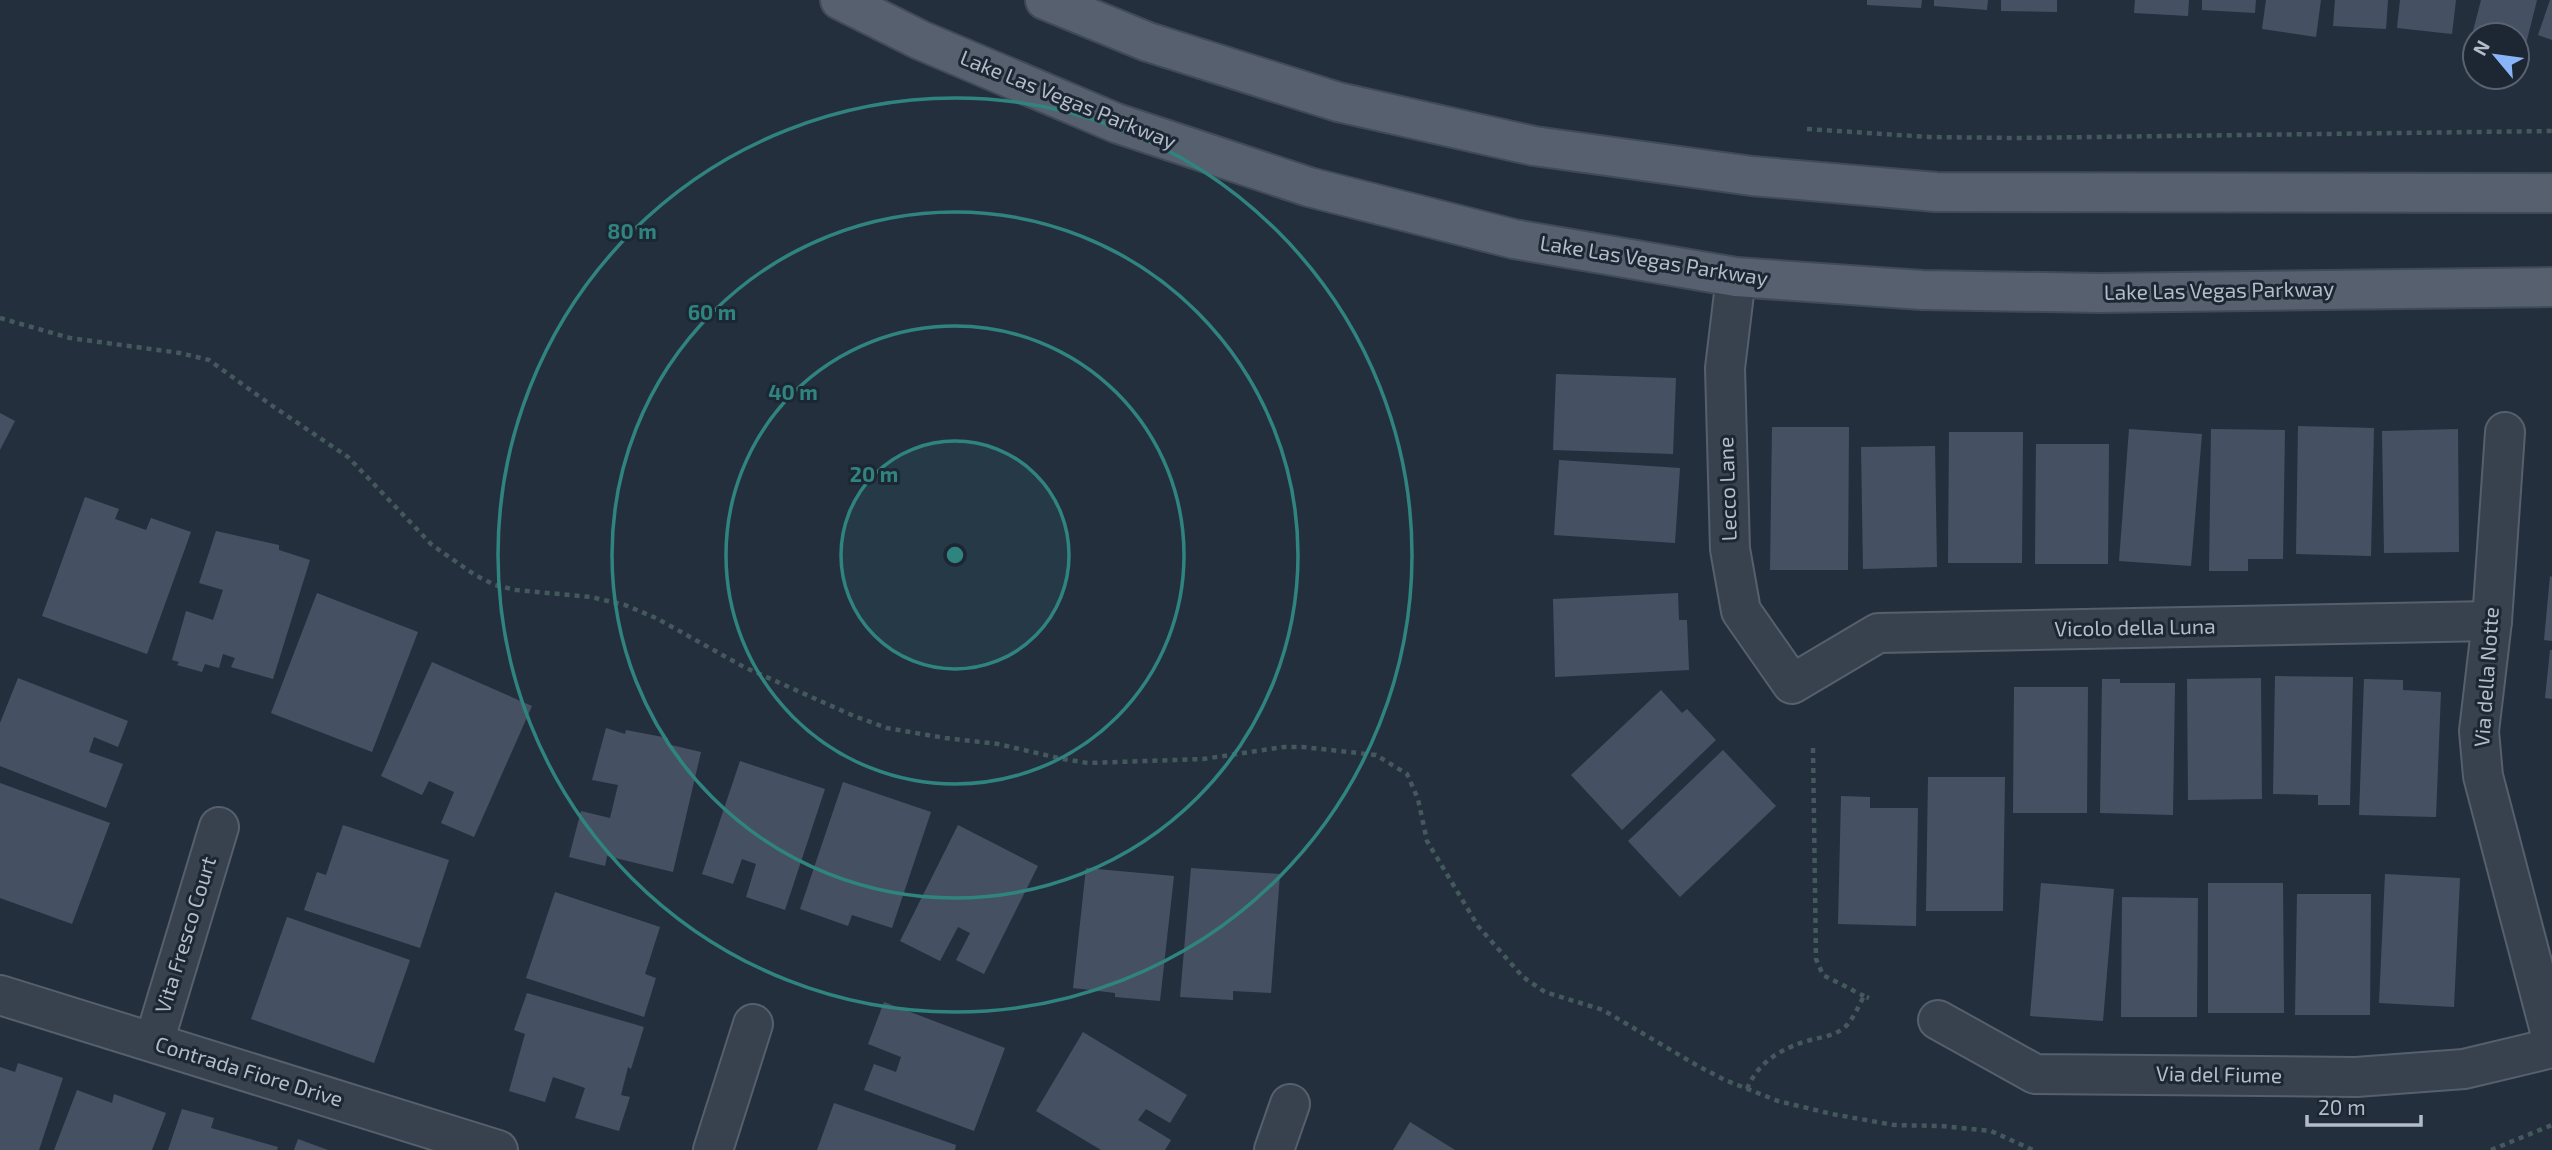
<svg xmlns="http://www.w3.org/2000/svg" width="2552" height="1150" font-family="'Exo 2',sans-serif">
<style>
.building{fill:#455162}
.lines{fill:none;stroke-linecap:round;stroke-linejoin:round}
.minor-casing{stroke:#565f6c;stroke-width:42}
.major-casing{stroke:#414a57;stroke-width:42}
.path{stroke:#44595c;stroke-width:4.5;stroke-dasharray:5 5;stroke-linecap:butt}
.minor{stroke:#38414e;stroke-width:38}
.major{stroke:#56606e;stroke-width:38}
.ring{fill:none;stroke:#308480;stroke-width:3.5}
.labels{text-anchor:middle;stroke-width:6;stroke-linejoin:round;paint-order:stroke}
.street-label{font-size:21px;fill:#b4bcc9;stroke:#1d2633}
.centre{fill:#308480;stroke:#1d2633;stroke-width:3.5}
.ring-label{font-size:21px;text-anchor:middle;font-weight:bold;fill:#308480;stroke:#1d2633;stroke-width:6;stroke-linejoin:round;paint-order:stroke}
</style>
<rect width="100%" height="100%" fill="#242f3e"/>
<g class="building">
<path d="M1867 0H1922L1921 8 1867 5Z"/>
<path d="M1934 0H1988L1987 10 1934 6Z"/>
<path d="M2001 0H2057V12L2001 11Z"/>
<path d="M2135 0H2189L2188 16 2134 13Z"/>
<path d="M2202 0H2256L2255 13 2202 10Z"/>
<path d="M2266 0H2321L2316 37 2262 29Z"/>
<path d="M2335 0H2388L2386 29 2333 26Z"/>
<path d="M2400 0H2456L2452 34 2397 28Z"/>
<path d="M2481 0H2537L2526 44 2517 42V35H2489L2473 31Z"/>
<path d="M2550 0H2552V40L2538 35Z"/>
<path d="M1556 374 1676 378 1673 454 1553 450Z"/>
<path d="M0 413 15 421 0 450Z"/>
<path d="M2298 426 2374 428 2371 556 2296 554Z"/>
<path d="M1772 427H1849L1848 570H1770Z"/>
<path d="M2129 429 2202 434 2191 566 2119 561Z"/>
<path d="M2211 429 2285 430 2283 559H2248V571H2209Z"/>
<path d="M2458 429 2459 552 2384 553 2382 431Z"/>
<path d="M1949 432H2023L2022 563H1948Z"/>
<path d="M2036 444H2109L2108 564H2035Z"/>
<path d="M1935 446 1937 567 1863 569 1861 447Z"/>
<path d="M1559 460 1680 468 1675 543 1554 535Z"/>
<path d="M85 497 119 509 115 519 146 530 151 518 191 532 147 654 42 616Z"/>
<path d="M216 531 279 545V550L310 560 273 679 231 667 235 658 223 654 219 668 205 664 202 672 177 665 179 662 172 660 186 611 213 620 223 590 199 583Z"/>
<path d="M2550 576 2552 577V641L2544 640Z"/>
<path d="M317 593 418 632 372 752 271 713Z"/>
<path d="M1678 593 1679 620H1687L1689 670 1555 677 1553 599Z"/>
<path d="M2550 650H2552V699L2545 698Z"/>
<path d="M432 662 532 706 474 837 441 823 454 792 429 781 422 795 381 776Z"/>
<path d="M2275 676 2353 677 2350 805H2318V795L2273 794Z"/>
<path d="M18 678 128 721 118 747 94 737 89 752 123 764 106 808 0 766V723Z"/>
<path d="M2261 678 2262 799 2188 800 2187 679Z"/>
<path d="M2102 679H2120V683H2175L2173 815 2100 813Z"/>
<path d="M2364 679 2403 680V690L2441 692 2436 817 2359 815Z"/>
<path d="M2014 687H2088L2087 813H2013Z"/>
<path d="M1661 690 1682 713 1687 709 1716 740 1622 830 1571 775Z"/>
<path d="M606 728 625 734 626 730 668 738 667 744 701 752 673 872 607 856 605 866 569 857 581 811 610 818 618 785 592 780Z"/>
<path d="M1723 750 1776 806 1680 897 1628 841Z"/>
<path d="M740 761 825 789 785 910 746 897 756 864 742 859 733 884 702 874Z"/>
<path d="M1928 777H2005L2003 911H1926Z"/>
<path d="M843 782 931 812 892 928 852 915 848 926 800 909Z"/>
<path d="M0 783 110 823 72 924 0 898Z"/>
<path d="M1841 796 1870 797V808H1918L1916 926 1838 924Z"/>
<path d="M343 825 449 860 420 948 304 910 317 872 326 875Z"/>
<path d="M958 825 1038 866 984 974 956 960 970 933 958 927 940 961 900 941Z"/>
<path d="M1086 868 1174 876 1160 1001 1115 997V993L1073 988Z"/>
<path d="M1191 868 1280 874 1271 993 1233 991V1000L1180 997Z"/>
<path d="M2385 874 2460 878 2454 1007 2379 1003Z"/>
<path d="M2041 883 2114 889 2103 1021 2030 1016Z"/>
<path d="M2208 883H2283L2284 1013H2208Z"/>
<path d="M555 892 660 927 645 974 656 978 644 1017 526 978Z"/>
<path d="M2297 894H2371L2370 1015H2295Z"/>
<path d="M2122 897 2198 898 2197 1017H2121Z"/>
<path d="M287 917 410 960 374 1063 251 1019Z"/>
<path d="M527 993 644 1027 631 1069 628 1067 621 1095 630 1097 619 1131 575 1118 585 1088 553 1077 545 1102 509 1091 525 1034 514 1030Z"/>
<path d="M884 1002 1005 1048 974 1131 864 1090 874 1064 896 1072 901 1057 868 1044Z"/>
<path d="M1083 1032 1187 1095 1170 1123 1146 1109 1138 1120 1171 1140 1165 1150H1101L1036 1111Z"/>
<path d="M18 1063 63 1078 39 1150H0V1067L15 1072Z"/>
<path d="M77 1090 112 1103 114 1094 166 1113 152 1150H54Z"/>
<path d="M834 1103 956 1145 955 1150H817Z"/>
<path d="M182 1109 214 1118 211 1128 278 1147 277 1150H168Z"/>
<path d="M1410 1122 1455 1150H1393Z"/>
<path d="M298 1139 328 1150H294Z"/>
</g>
<g class="lines">
<g class="minor-casing">
<g id="minor">
<path d="M1736 277 1725 368 1730 549 1741 611 1792 684 1878 633 2492 621"/>
<path d="M2505 432 2492 621 2479 731 2483 776 2552 1039"/>
<path d="M0 995 498 1150"/>
<path d="M1938 1020 2035 1074 2356 1077 2464 1069 2552 1048"/>
<path d="M154 1042 219 827"/>
<path d="M713 1150 753 1024"/>
<path d="M1274 1150 1290 1104"/>
</g>
</g>
<g class="major-casing">
<g id="major">
<path d="M840 0 920 40 1116 123 1309 187 1514 239 1736 277 1922 290 2100 293 2552 287"/>
<path d="M1045 0 1148 42 1338 102 1534 146 1752 176 1936 192 2552 193"/>
</g>
</g>
<g class="path">
<path d="M1807 129 1929 137 2016 138 2552 131"/>
<path d="M0 318 70 338 180 353 209 360 271 405 348 457 432 545 475 575 495 585 516 590 591 597 625 605 656 618 744 667 854 716 887 728 945 738 998 744 1063 759 1088 763 1203 759 1284 747H1303L1376 755 1407 774 1418 799 1427 841 1478 926 1523 977 1545 992 1603 1010 1698 1066 1725 1080 1778 1101 1832 1114 1894 1125 1941 1126 1991 1131 2033 1150"/>
<path d="M1813 748 1816 959 1823 975 1864 996"/>
<path d="M1747 1089C1759 1060 1784 1047 1814 1039 1824 1037 1835 1035 1844 1028 1853 1020 1858 1007 1864 996L1869 998"/>
<path d="M2491 1150 2552 1125"/>
</g>
<use href="#minor" class="minor"/>
<use href="#major" class="major"/>
</g>
<circle cx="955" cy="555" r="114" fill="#308480" fill-opacity=".12"/>
<g class="ring">
<circle cx="955" cy="555" r="114"/>
<circle cx="955" cy="555" r="229"/>
<circle cx="955" cy="555" r="343"/>
<circle cx="955" cy="555" r="457"/>
</g>
<g class="labels">
<g class="street-label">
<text transform="translate(1068 100) rotate(22)" y="7">Lake Las Vegas Parkway</text>
<text transform="translate(1654 261) rotate(9)" y="7">Lake Las Vegas Parkway</text>
<text transform="translate(2219 291) rotate(-1)" y="7">Lake Las Vegas Parkway</text>
<text transform="translate(1728 489) rotate(-92)" y="7">Lecco Lane</text>
<text transform="translate(2135 628) rotate(-1)" y="7">Vicolo della Luna</text>
<text transform="translate(2487 677) rotate(-86)" y="7">Via della Notte</text>
<text transform="translate(186 935) rotate(-73)" y="7">Vita Fresco Court</text>
<text transform="translate(249 1072) rotate(17)" y="7">Contrada Fiore Drive</text>
<text transform="translate(2219 1075) rotate(1)" y="7">Via del Fiume</text>
</g>
</g>
<circle cx="955" cy="555" r="10" class="centre"/>
<g class="ring-label">
<text x="632" y="239">80 m</text>
<text x="712" y="320">60 m</text>
<text x="793" y="400">40 m</text>
<text x="874" y="482">20 m</text>
</g>
<g transform="translate(2496 56) rotate(299)"><circle r="33" fill="#1d2633" stroke="#59626f" stroke-width="2"/>
<path d="M0-5L12 26L0 18L-12 26Z" fill="#8ab4f8"/>
<text y="-10" font-size="19" font-weight="bold" text-anchor="middle" fill="#b4bcc9">N</text>
</g>
<path d="M2307 1115v10h114v-10" fill="none" stroke="#b4bcc9" stroke-width="3.5"/>
<text x="2318" y="1115" font-size="21" fill="#b4bcc9" stroke="#1d2633" stroke-width="5" paint-order="stroke">20 m</text>
</svg>
